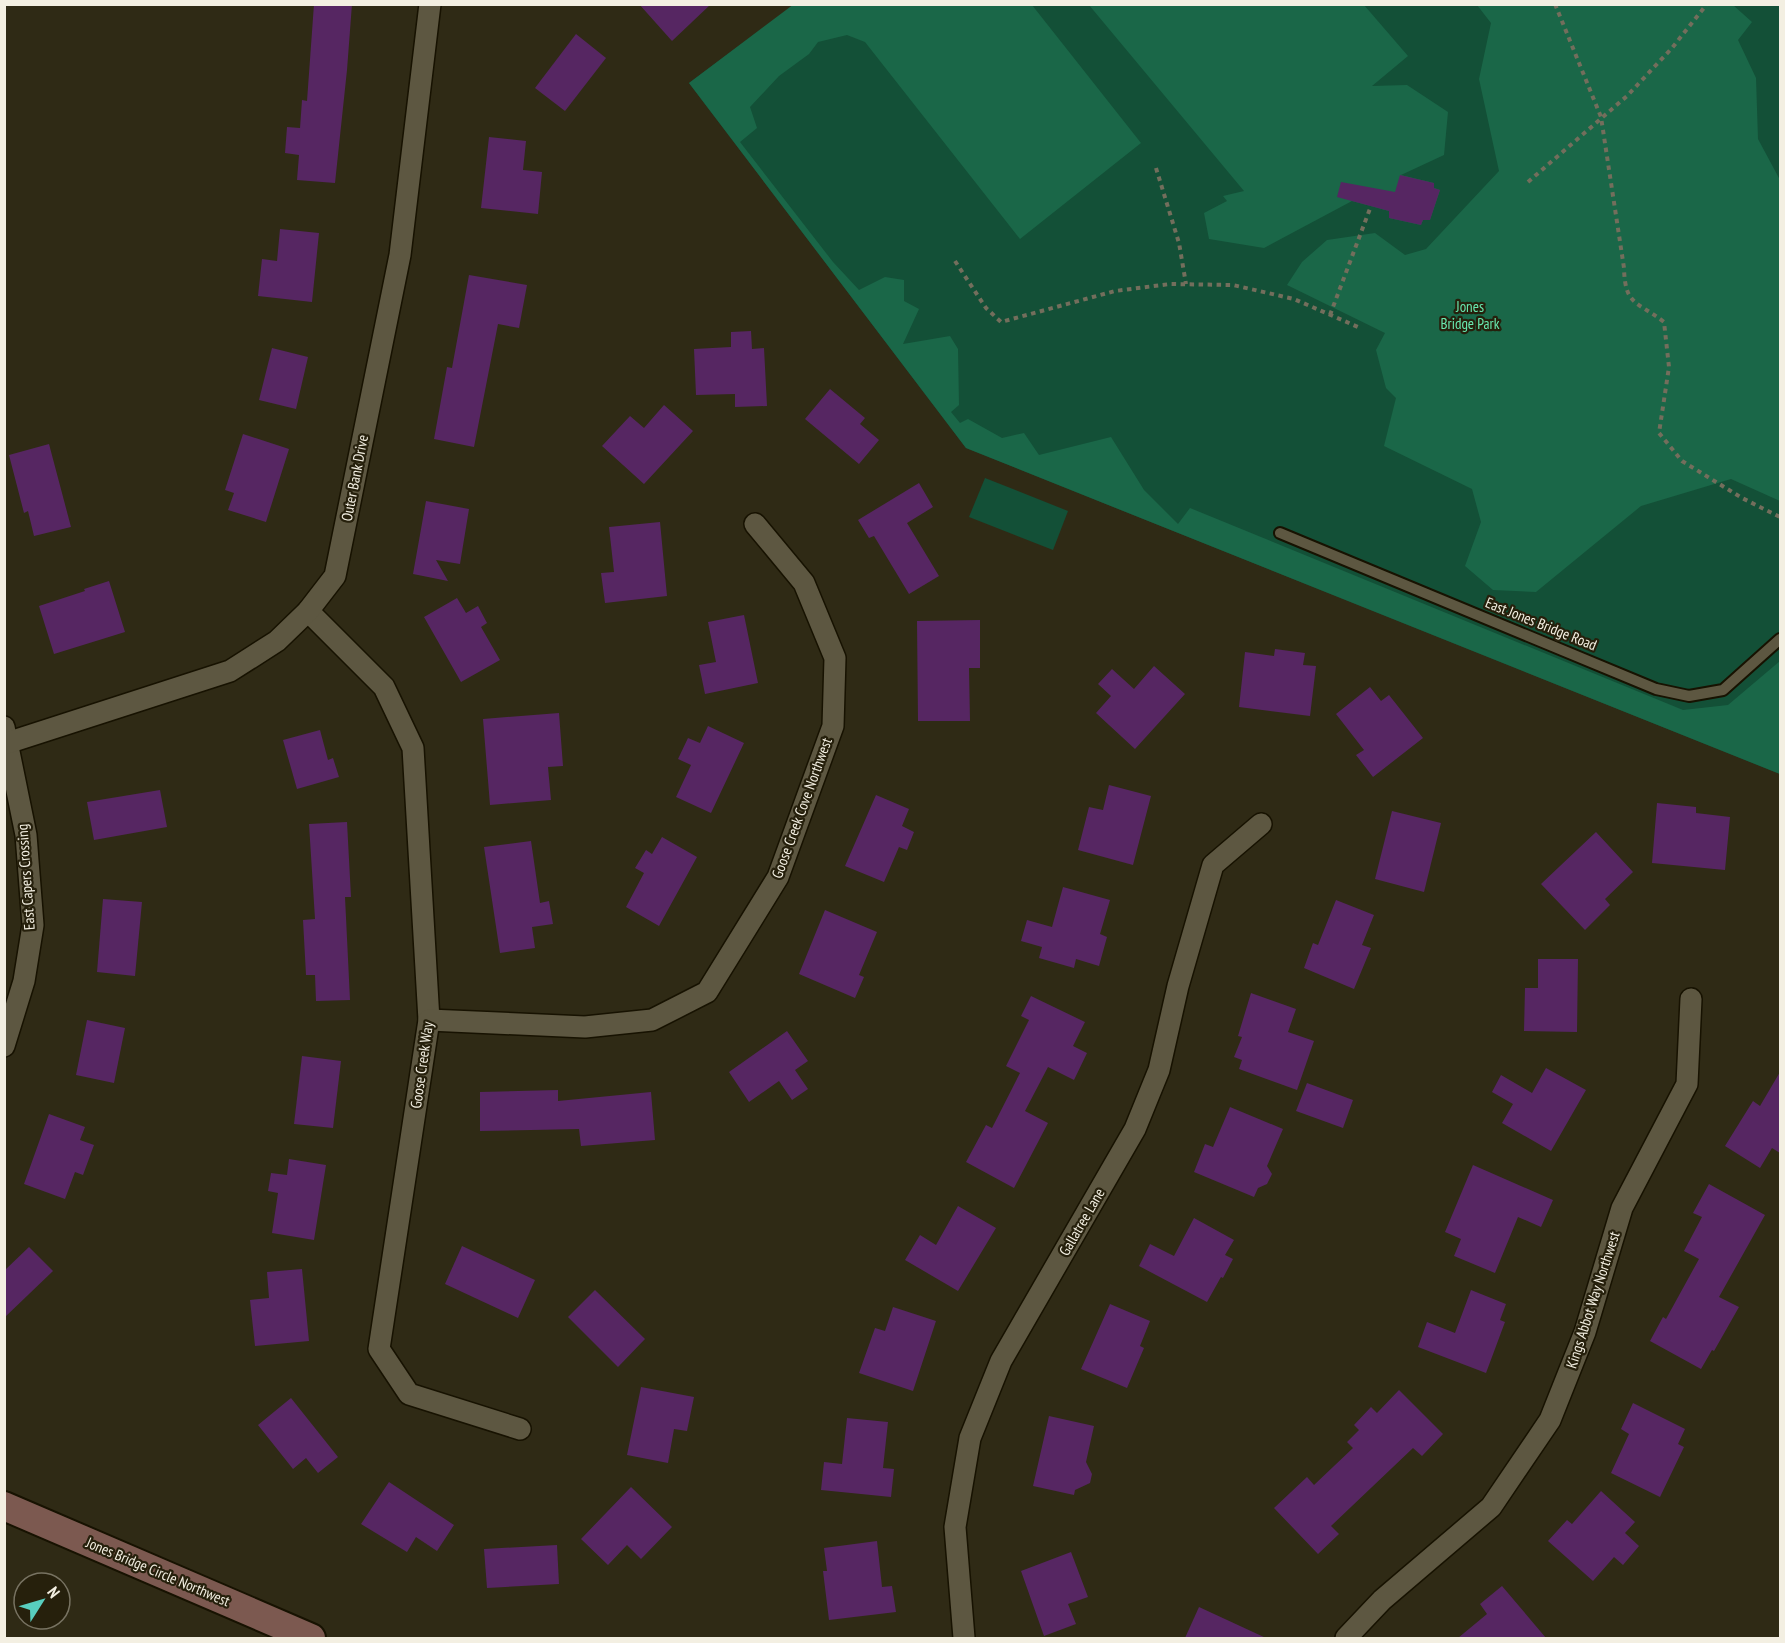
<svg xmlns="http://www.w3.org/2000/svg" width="1785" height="1643" font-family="'PT Sans Narrow',sans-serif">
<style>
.green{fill:#135037}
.forest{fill:#1a6748}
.building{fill:#562662}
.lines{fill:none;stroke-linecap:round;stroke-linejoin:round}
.lane-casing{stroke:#171201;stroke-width:14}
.street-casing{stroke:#171201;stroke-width:24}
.secondary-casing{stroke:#171201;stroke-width:32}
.path{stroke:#736e5c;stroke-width:4;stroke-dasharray:4.5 4.5;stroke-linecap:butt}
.lane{stroke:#5d5741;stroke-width:10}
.street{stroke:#5d5741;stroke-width:21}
.secondary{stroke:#7c5950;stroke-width:28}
.labels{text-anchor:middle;stroke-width:4.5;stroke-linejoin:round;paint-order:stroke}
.park-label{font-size:15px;fill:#68e9b0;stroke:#26200c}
.street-label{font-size:15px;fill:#f3efe2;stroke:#26200c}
</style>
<rect width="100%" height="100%" fill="#2f2a15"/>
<g class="green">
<path d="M794 5H1780V774L966 448 689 83Z"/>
<path d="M985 478 1068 511 1053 550 969 517Z"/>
</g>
<g class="forest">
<path d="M794 4 1032 5 1141 143 1020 239 865 42 847 35 818 42 809 54 779 76 750 107 757 128 740 142 833 262 859 290 885 277 904 280V301L919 309 903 344 950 336 958 349 959 405 951 412 960 423 968 419 1002 438 1024 433 1039 455 1111 437 1144 490 1178 524 1190 508 1683 710 1728 705 1780 661V774L966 448 689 83Z"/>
<path d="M1089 5H1364L1408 56 1372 86 1407 85 1448 112 1444 155 1401 175 1434 183V188L1440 190 1430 220H1423L1421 225 1389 218V211L1352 201 1264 248 1209 239 1204 213 1227 201 1223 196 1244 191Z"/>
<path d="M1477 5H1733L1752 22 1738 40 1756 78 1758 139 1780 180V501L1731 479 1641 506 1536 592 1493 590 1465 566 1481 522 1472 489 1384 446 1396 398 1386 388 1376 350 1385 333 1287 285 1302 262 1327 240 1375 233 1405 255 1426 249 1499 171 1479 79 1491 23Z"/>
</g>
<g class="building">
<path d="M314 4H352L347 70 335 183 297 180 299 155 285 153 287 127 300 128 302 100 307 101Z"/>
<path d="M639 4H711L672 41Z"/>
<path d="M576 34 606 58 565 111 535 88Z"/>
<path d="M489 137 526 141 523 170 542 172 538 214 481 208Z"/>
<path d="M1400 175 1434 183V188L1440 190 1430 220H1423L1421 225 1389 218V211L1337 197 1341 182 1395 192Z"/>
<path d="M280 229 319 233 312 302 258 296 262 259 277 261Z"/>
<path d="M469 275 527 285 519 328 498 324 474 447 434 439 447 367 452 368Z"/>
<path d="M751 331 752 349 764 348 767 406 735 407V394L696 395 694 349 731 347V332Z"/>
<path d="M272 348 308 357 296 409 259 400Z"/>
<path d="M830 389 865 418 860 424 879 440 859 464 805 419Z"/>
<path d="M664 405 693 431 644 484 602 446 630 416 644 428Z"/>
<path d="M243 434 289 449 266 522 228 510 234 493 225 490Z"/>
<path d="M49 444 71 527 34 536 28 511 24 513 9 455Z"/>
<path d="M919 483 933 507 907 523 939 576 909 594 874 536 869 538 858 520Z"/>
<path d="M426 501 469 509 460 564 436 560 448 581 413 574Z"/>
<path d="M660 522 667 596 605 603 601 573 614 572 609 527Z"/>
<path d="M109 581 125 632 54 654 39 606 85 591 84 589Z"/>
<path d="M457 598 466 613 478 606 487 623 481 627 500 660 461 682 424 617Z"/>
<path d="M744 615 758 683 705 694 699 665 716 662 708 622Z"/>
<path d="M980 620V668H969L970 721H918L917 621Z"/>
<path d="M1275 649 1305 653 1303 665 1316 666 1310 716 1239 707 1245 652 1274 656Z"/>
<path d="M1154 666 1185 694 1135 749 1096 713 1111 696 1098 684 1112 669 1134 689Z"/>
<path d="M1370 687 1381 701 1389 695 1423 738 1373 777 1356 755 1364 750 1336 714Z"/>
<path d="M559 713 563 766 548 767 551 800 490 805 483 719Z"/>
<path d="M708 726 744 743 711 813 676 797 691 765 678 759 688 738 700 743Z"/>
<path d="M320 730 328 760 333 758 339 777 297 789 283 740Z"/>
<path d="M1109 785 1151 796 1133 865 1078 850 1089 807 1103 810Z"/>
<path d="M160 790 167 827 94 840 87 802Z"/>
<path d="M876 795 909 809 902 826 914 832 907 850 899 847 884 882 845 866Z"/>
<path d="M1657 803 1696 807V813L1730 817 1725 870 1652 863Z"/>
<path d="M1392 811 1441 823 1424 892 1375 879Z"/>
<path d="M347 822 351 897H345L350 1000 316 1001 315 975H306L303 920 315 919 309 824Z"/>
<path d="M1596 832 1633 872 1605 899 1610 905 1585 930 1541 884Z"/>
<path d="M662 837 697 857 659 926 626 907 644 873 635 868 646 850 652 854Z"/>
<path d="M531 841 540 903 549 901 553 924 532 927 535 948 500 953 484 847Z"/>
<path d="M1063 887 1110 900 1100 934 1107 937 1099 966 1076 959 1074 968 1039 958 1042 947 1021 941 1027 920 1052 927Z"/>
<path d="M103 899 142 902 135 976 97 972Z"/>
<path d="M1336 900 1374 915 1362 945 1371 948 1354 989 1304 968 1313 943 1318 945Z"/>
<path d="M825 910 877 932 859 975 864 977 855 998 799 974Z"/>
<path d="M1538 959H1578L1577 1032 1524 1031 1525 988H1538Z"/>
<path d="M1251 993 1296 1009 1288 1032 1314 1041 1297 1090 1239 1069 1242 1060 1234 1057 1242 1037 1238 1036Z"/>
<path d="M1031 996 1085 1022 1073 1046 1087 1053 1074 1080 1048 1067 1025 1111 1048 1123 1014 1188 966 1162 986 1125 992 1128 1020 1073 1006 1066 1029 1020 1021 1016Z"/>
<path d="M87 1020 125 1028 114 1083 76 1075Z"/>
<path d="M787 1031 808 1061 795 1070 808 1089 792 1100 779 1081 749 1102 729 1072Z"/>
<path d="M302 1056 341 1061 333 1128 294 1124Z"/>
<path d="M1546 1068 1586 1090 1551 1151 1502 1123 1513 1104 1492 1092 1501 1075 1532 1093Z"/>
<path d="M1780 1072V1153L1772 1148 1760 1168 1725 1146 1753 1101 1760 1106Z"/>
<path d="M1307 1083 1353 1100 1343 1128 1296 1111Z"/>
<path d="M558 1090V1101L651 1092 655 1140 581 1146 579 1129 480 1131V1092Z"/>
<path d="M1230 1107 1283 1129 1267 1166 1272 1174 1267 1184 1258 1188 1254 1197 1194 1172 1205 1144 1213 1147Z"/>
<path d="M49 1114 85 1127 80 1140 94 1145 83 1175 75 1172 65 1199 24 1184Z"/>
<path d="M289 1159 326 1165 314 1240 272 1233 278 1193 268 1191 271 1173 287 1175Z"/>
<path d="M1473 1165 1553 1200 1541 1227 1518 1217 1495 1273 1454 1256 1461 1239 1445 1232Z"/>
<path d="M1709 1184 1765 1215 1719 1297 1739 1307 1714 1351 1712 1350 1701 1369 1650 1341 1663 1317 1666 1319 1699 1259 1684 1251 1702 1217 1693 1213Z"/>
<path d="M958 1206 996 1228 958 1291 905 1260 920 1235 936 1245Z"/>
<path d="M1194 1218 1234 1240 1225 1255 1233 1259 1223 1278 1221 1277 1207 1302 1139 1266 1150 1244 1174 1256Z"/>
<path d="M462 1246 535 1280 518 1318 445 1284Z"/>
<path d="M29 1247 53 1271 4 1318V1271Z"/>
<path d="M302 1269 309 1341 255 1346 250 1300 269 1298 267 1272Z"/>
<path d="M595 1290 645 1339 618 1367 568 1317Z"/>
<path d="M1471 1290 1506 1304 1500 1320 1505 1322 1486 1373 1418 1347 1427 1322 1455 1333Z"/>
<path d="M1110 1304 1150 1321 1140 1346 1144 1348 1127 1388 1081 1369Z"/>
<path d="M893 1307 936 1321 913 1391 859 1373 875 1328 885 1331Z"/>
<path d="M641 1387 694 1397 687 1431 674 1429 668 1463 627 1455Z"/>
<path d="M1399 1390 1443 1434 1422 1456 1413 1448 1331 1526 1339 1534 1318 1554 1274 1508 1307 1477 1314 1485 1353 1448 1347 1442 1359 1430 1354 1425 1371 1407 1377 1413Z"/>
<path d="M291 1398 338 1457 318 1473 306 1458 293 1469 258 1425Z"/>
<path d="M1633 1403 1685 1429 1678 1444 1684 1447 1660 1497 1611 1473 1629 1434 1621 1429Z"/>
<path d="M1049 1416 1094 1426 1086 1462 1092 1474 1090 1483 1075 1490 1074 1495 1033 1486Z"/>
<path d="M847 1418 888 1422 883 1468 894 1469 891 1497 821 1490 824 1462 842 1464Z"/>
<path d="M389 1482 454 1525 437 1551 416 1537 407 1552 361 1524Z"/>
<path d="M631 1487 672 1527 641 1559 627 1545 608 1565 581 1539Z"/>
<path d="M1601 1491 1635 1522 1625 1533 1639 1546 1623 1565 1614 1557 1593 1581 1548 1541 1567 1520 1572 1524Z"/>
<path d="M877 1541 882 1587 892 1586 896 1612 829 1620 823 1571H827L824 1548Z"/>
<path d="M557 1545 559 1584 487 1588 484 1549Z"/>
<path d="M1071 1552 1088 1597 1068 1604 1076 1624 1044 1636 1021 1571Z"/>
<path d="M1502 1586 1546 1638H1458L1487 1614 1480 1604Z"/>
<path d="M1199 1607 1266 1638H1185Z"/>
</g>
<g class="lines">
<g class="lane-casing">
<path id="lane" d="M1280 533 1656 689 1689 696 1723 690 1780 639"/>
</g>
<g class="street-casing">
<g id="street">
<path d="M308 611 384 687 413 748 429 1020 379 1349 409 1394 520 1429"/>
<path d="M4 727 26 835 33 925 24 981 4 1046"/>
<path d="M4 744 230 671 277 641 308 611 335 576 400 255 430 4"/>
<path d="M429 1020 585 1027 652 1020 707 992 778 877 833 726 835 658 804 583 755 524"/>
<path d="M964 1638 955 1527 970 1438 1001 1361 1135 1129 1159 1070 1178 986 1213 865 1261 824"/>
<path d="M1346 1638 1382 1600 1491 1507 1550 1420 1585 1332 1622 1208 1687 1084 1691 999"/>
</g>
</g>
<g class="secondary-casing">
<path id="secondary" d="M4 1506 311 1638"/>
</g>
<g class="path">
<path d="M1555 4 1601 117 1624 268C1625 306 1637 301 1664 322L1669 367 1659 433 1682 461 1742 498 1780 517"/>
<path d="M1156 168 1179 243 1186 284"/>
<path d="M1528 182 1627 96 1672 48 1707 4"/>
<path d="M955 261 986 308 1001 322 1115 291 1170 284 1233 285 1294 299 1358 327"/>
<path d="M1330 315 1371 206"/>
</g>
<use href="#lane" class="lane"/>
<use href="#street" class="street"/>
<use href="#secondary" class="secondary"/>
</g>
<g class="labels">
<g class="park-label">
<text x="1470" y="312">Jones<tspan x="1470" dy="17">Bridge Park</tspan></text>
</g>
<g class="street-label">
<text transform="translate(355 478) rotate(-79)" y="5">Outer Bank Drive</text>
<text transform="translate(1541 624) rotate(22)" y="5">East Jones Bridge Road</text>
<text transform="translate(802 808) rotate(-70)" y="5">Goose Creek Cove Northwest</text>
<text transform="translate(26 877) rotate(-94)" y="5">East Capers Crossing</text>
<text transform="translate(422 1065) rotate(-82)" y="5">Goose Creek Way</text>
<text transform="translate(1082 1222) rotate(-60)" y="5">Gallatree Lane</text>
<text transform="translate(1593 1300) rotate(-72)" y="5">Kings Abbot Way Northwest</text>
<text transform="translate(158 1572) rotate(23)" y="5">Jones Bridge Circle Northwest</text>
</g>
</g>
<rect width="1785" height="1643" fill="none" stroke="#f3efe2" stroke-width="12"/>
<g transform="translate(42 1601) rotate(53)"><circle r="28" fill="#26200c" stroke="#787362" stroke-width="1.5"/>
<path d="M0-4.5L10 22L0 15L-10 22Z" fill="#58cebf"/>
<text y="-9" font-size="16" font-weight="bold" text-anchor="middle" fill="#f3efe2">N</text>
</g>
</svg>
